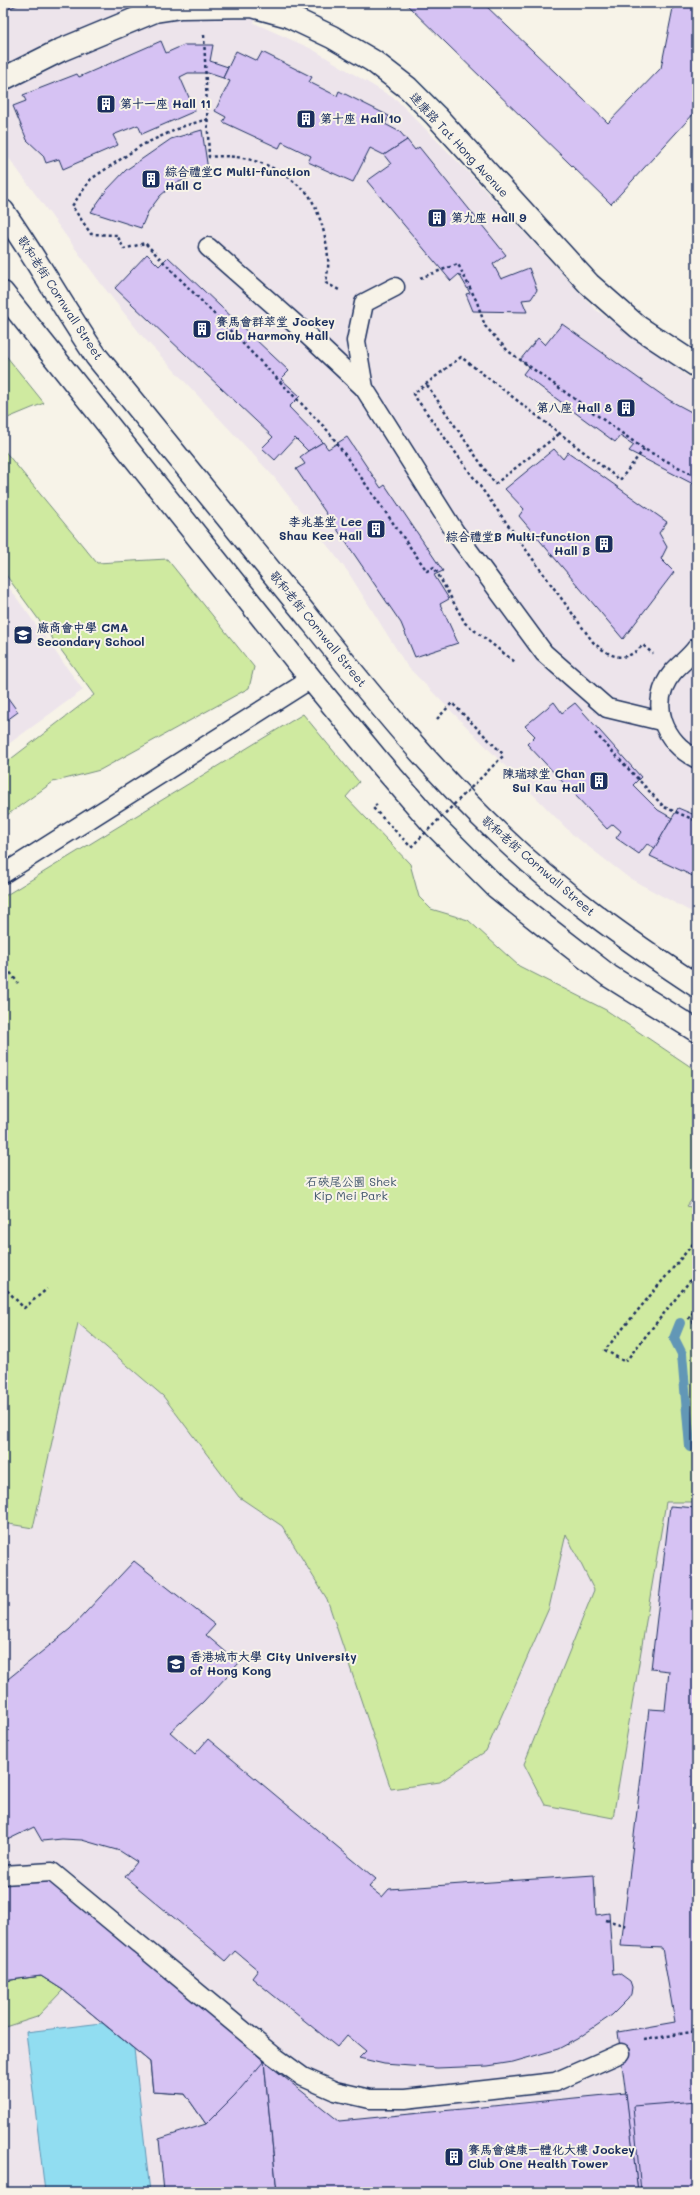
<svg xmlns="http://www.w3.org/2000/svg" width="700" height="2195" font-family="Mali,'LXGW WenKai TC',sans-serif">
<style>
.built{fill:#ede4eb}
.green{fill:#cfeaa0;stroke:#758c7f}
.water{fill:#91ddf1;stroke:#6297b6}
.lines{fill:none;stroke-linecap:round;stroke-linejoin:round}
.stream{stroke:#6297b6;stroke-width:10}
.building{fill:#d6c2f3;stroke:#1b2f5e}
.service-casing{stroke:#1b2f5e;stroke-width:21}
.minor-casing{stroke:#1b2f5e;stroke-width:25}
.secondary-casing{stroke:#1b2f5e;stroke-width:25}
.path{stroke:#1b2f5e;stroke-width:2.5;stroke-dasharray:3 3;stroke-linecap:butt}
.service{stroke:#f7f3e8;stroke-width:18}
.minor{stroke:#f7f3e8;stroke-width:22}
.secondary{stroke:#f7f3e8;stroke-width:22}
.path-bridge{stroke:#1b2f5e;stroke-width:2.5;stroke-dasharray:3 3;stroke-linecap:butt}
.labels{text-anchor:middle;stroke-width:4;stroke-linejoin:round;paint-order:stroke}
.poi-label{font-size:12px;font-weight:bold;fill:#1b2f5e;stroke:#f7f3e8;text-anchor:start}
.street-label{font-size:12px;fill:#1b2f5e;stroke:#f7f3e8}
.park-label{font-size:12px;fill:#3f546b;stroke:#f7f3e8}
</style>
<rect width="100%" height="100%" fill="#f7f3e8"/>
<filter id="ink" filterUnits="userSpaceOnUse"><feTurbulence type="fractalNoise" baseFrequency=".025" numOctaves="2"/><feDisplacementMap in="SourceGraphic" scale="8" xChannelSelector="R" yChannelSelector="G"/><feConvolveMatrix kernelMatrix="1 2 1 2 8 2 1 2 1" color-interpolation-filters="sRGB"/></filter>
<g filter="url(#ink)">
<g class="built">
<path d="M3 3H260L254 23 312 49 397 100 467 171 595 309 697 383V915L629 878 572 834 407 666 348 572 274 477 143 337 102 285 3 150Z"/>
<path d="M3 579 83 690 3 748Z"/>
<path d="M697 1193V2192H3V1523L33 1528 78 1323 163 1396 239 1497 282 1526 327 1599 391 1789 677 1219Z"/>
</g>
<g class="green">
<path d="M3 352 44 403 3 420Z"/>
<path d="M3 449 97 563 167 559 254 667 249 688 100 770 53 782 3 818V765L94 695 3 571Z"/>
<path d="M303 714 359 782 346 797 410 864 419 897 431 909 468 920 519 966 606 1010 697 1071V1193L687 1206 697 1209V1502H666L613 1818 545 1805 524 1764 594 1590 566 1534 549 1608 486 1751 440 1782 391 1789 327 1599 282 1526 239 1497 163 1396 78 1323 33 1528 3 1523V897Z"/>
<path d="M41 1976 63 1990 37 2017 3 2028V1981Z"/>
<path d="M3 2138 7 2192H3Z"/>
</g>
<path class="water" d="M102 2023 134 2049 150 2192H45L26 2032Z"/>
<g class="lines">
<path class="stream" d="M680 1323 674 1338 682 1354 690 1447"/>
</g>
<g class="building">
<path d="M3 3H22L3 11Z"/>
<path d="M405 3H483L608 123 661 68 674 3H697V110L611 204Z"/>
<path d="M161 41 166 53 184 45H213L210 61 228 67 223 78 208 73H188L180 77 195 111 142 134 138 125 113 135 118 145 63 169 59 159 46 163 43 155 27 140 13 106 26 101 23 95 77 74 79 77Z"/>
<path d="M236 51 257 61 262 52 312 77 309 82 337 96 339 91 389 116 385 124 400 132 407 140 384 155 370 148 353 182 308 162 311 156 282 142 279 148 223 122 226 117 215 111 230 81 223 78Z"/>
<path d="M202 130 208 170 174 184 160 196 148 212 141 228 91 212 106 191 126 170 171 139Z"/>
<path d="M407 140 415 150 419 147 506 255 493 264 501 279 529 268 537 290 531 299 522 300 527 312 473 311 466 294 470 293 459 274 451 281 367 181 391 164 384 155Z"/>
<path d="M147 254 159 266 168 257 289 371 281 379 300 396 289 407 323 442 308 451 295 438 275 460 262 448 273 437 115 288Z"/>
<path d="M562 324 669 400 697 415V486L629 451 634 445 620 436 615 442 523 374 529 366 520 360 538 338 545 345Z"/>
<path d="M347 437 381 488 385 485 443 571 434 575 449 599 440 604 458 643 415 657 401 623 296 469 305 464 300 457 308 451 323 442 328 449Z"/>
<path d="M554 449 563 459 568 452 667 522 659 533 667 547 661 559 674 572 623 639 519 516 524 509 505 489Z"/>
<path d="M3 691 18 712 3 723Z"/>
<path d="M554 702 562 713 575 703 641 777 633 785 658 810 672 818 655 848 647 844 639 854 616 838 621 831 613 824 607 829 527 744 535 736 525 726Z"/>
<path d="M678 808 697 816V878L650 856Z"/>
<path d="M670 1506 697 1508V2192H638L618 2032 675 2022 662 1948 621 1946 649 1709 665 1710 669 1671 651 1669Z"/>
<path d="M134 1561 215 1625 206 1635 239 1663 203 1702 170 1732 195 1754 208 1739 376 1879 369 1887 382 1897 389 1889 594 1875 596 1915 609 1913 613 1974 619 1973 630 1981 632 1987 631 1994 628 1999 612 2015 577 2039 558 2049 513 2062 488 2066 437 2068 384 2064 359 2058 366 2051 347 2035 337 2047 252 1978 258 1970 235 1951 226 1961 125 1877 137 1862 120 1851 82 1840 62 1839 42 1841 34 1827 3 1842V1709L7 1707 3 1699V1683L70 1629Z"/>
<path d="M54 1879 264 2061 277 2192H164L159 2139 206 2124 185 2094 153 2092 150 2062 63 1990 41 1976 3 1981V1885Z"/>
<path d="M54 1879 264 2061 235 2095 206 2124 185 2094 153 2092 150 2062 63 1990 41 1976 3 1981V1885Z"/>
<path d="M264 2061 339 2121 626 2093 638 2192H277Z"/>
<path d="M697 2101V2192H641L633 2106Z"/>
</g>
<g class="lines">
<g class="service-casing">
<g id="service">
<path d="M208 247 301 329 364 388"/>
<path d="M395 287 364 303 356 341 364 388 455 532 544 653 607 708 661 721"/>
<path d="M697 647C690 657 681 663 673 672 647 703 664 743 697 759"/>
<path d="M3 874 311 679"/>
<path d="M3 1875 52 1872 274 2056 303 2077 335 2091 370 2099H405L555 2082 621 2053"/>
</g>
</g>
<g class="minor-casing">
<path id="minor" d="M3 79 61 50 155 11 181 7 252 6 288 16 332 37 373 61 408 88 436 116 589 284 638 327 697 366"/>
</g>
<g class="secondary-casing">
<g id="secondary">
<path d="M3 211C36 258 64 309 96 356 165 442 235 527 304 612 366 689 427 766 499 834 559 892 627 940 697 986"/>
<path d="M3 293 311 679 380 763 433 824 496 887 546 927 609 976 697 1031"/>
</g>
</g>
<g class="path">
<path d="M204 35 209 157C242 153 275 164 299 186 303 189 308 193 310 197 320 214 327 239 328 258 329 266 327 275 326 283L341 291"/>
<path d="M208 119 184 126 142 145 91 179 72 206 91 234 117 235 124 249 145 243 329 432 427 571 434 567 465 623 515 662"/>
<path d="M420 278 458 264 477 302 485 326 508 351 644 449 697 477"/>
<path d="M427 385 495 484 559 434"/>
<path d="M644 449 620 480 461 357 413 394 593 642C611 658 625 664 643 645L653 654"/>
<path d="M437 719 452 703 504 755"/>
<path d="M595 733 664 807 697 821"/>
<path d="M377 804 373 808 411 847"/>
<path d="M3 963 18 983"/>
<path d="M697 1239 605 1350 625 1362 697 1272"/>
<path d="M3 1286 24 1308 47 1289"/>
<path d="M697 1307 689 1318 697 1325"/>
<path d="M606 1920 627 1926"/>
<path d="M644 2040 697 2031"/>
</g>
<use href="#service" class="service"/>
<use href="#minor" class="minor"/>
<use href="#secondary" class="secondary"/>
<path class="path-bridge" d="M411 847 504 755"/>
</g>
</g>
<defs>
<g id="building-square" transform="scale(1)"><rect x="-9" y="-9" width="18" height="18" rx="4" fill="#1b2f5e" stroke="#f7f3e8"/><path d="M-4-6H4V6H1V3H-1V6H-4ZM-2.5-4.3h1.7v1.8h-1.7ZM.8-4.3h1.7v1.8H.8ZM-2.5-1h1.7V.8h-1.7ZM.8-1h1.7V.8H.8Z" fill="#fff"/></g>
<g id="school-square" transform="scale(1)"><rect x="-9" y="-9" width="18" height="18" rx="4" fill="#1b2f5e" stroke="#f7f3e8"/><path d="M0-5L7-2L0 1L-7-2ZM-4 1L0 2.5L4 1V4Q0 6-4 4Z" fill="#fff"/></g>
<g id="university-square" transform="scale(1)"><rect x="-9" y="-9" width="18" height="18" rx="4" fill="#1b2f5e" stroke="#f7f3e8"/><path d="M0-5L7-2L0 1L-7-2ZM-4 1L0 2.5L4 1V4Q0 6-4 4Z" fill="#fff"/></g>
</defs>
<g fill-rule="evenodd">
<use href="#building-square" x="106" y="104"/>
<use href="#building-square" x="306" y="119"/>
<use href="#building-square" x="151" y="179"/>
<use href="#building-square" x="437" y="218"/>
<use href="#building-square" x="202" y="329"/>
<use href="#building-square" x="626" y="408"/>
<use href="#building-square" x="376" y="529"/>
<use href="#building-square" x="604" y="544"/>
<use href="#school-square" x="23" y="635"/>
<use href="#building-square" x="599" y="781"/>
<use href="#university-square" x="176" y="1664"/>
<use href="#building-square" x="454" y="2157"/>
</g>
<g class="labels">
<g class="poi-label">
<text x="120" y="108">第十一座 Hall 11</text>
<text x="320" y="123">第十座 Hall 10</text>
<text x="165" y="176">綜合禮堂C Multi-function<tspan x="165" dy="14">Hall C</tspan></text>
<text x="451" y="222">第九座 Hall 9</text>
<text x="216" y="326">賽馬會群萃堂 Jockey<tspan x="216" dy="14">Club Harmony Hall</tspan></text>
<text x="612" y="412" text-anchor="end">第八座 Hall 8</text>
<text x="362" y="526" text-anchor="end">李兆基堂 Lee<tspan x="362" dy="14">Shau Kee Hall</tspan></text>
<text x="590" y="541" text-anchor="end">綜合禮堂B Multi-function<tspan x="590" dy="14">Hall B</tspan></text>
<text x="37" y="632">廠商會中學 CMA<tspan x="37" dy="14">Secondary School</tspan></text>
<text x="585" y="778" text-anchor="end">陳瑞球堂 Chan<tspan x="585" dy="14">Sui Kau Hall</tspan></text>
<text x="190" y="1661">香港城市大學 City University<tspan x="190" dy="14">of Hong Kong</tspan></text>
<text x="468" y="2154">賽馬會健康一體化大樓 Jockey<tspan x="468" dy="14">Club One Health Tower</tspan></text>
</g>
<g class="street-label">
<text transform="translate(459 145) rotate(47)" y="4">達康路 Tat Hong Avenue</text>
<text transform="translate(60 298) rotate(57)" y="4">歌和老街 Cornwall Street</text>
<text transform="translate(318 629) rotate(51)" y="4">歌和老街 Cornwall Street</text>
<text transform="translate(538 866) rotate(41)" y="4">歌和老街 Cornwall Street</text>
</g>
<g class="park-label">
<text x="351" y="1186">石硤尾公園 Shek<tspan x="351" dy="14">Kip Mei Park</tspan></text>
</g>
</g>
<rect width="700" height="2195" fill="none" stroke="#f7f3e8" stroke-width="16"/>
<rect x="8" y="8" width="684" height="2179" fill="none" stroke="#1b2f5e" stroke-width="1.5" filter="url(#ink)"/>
</svg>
